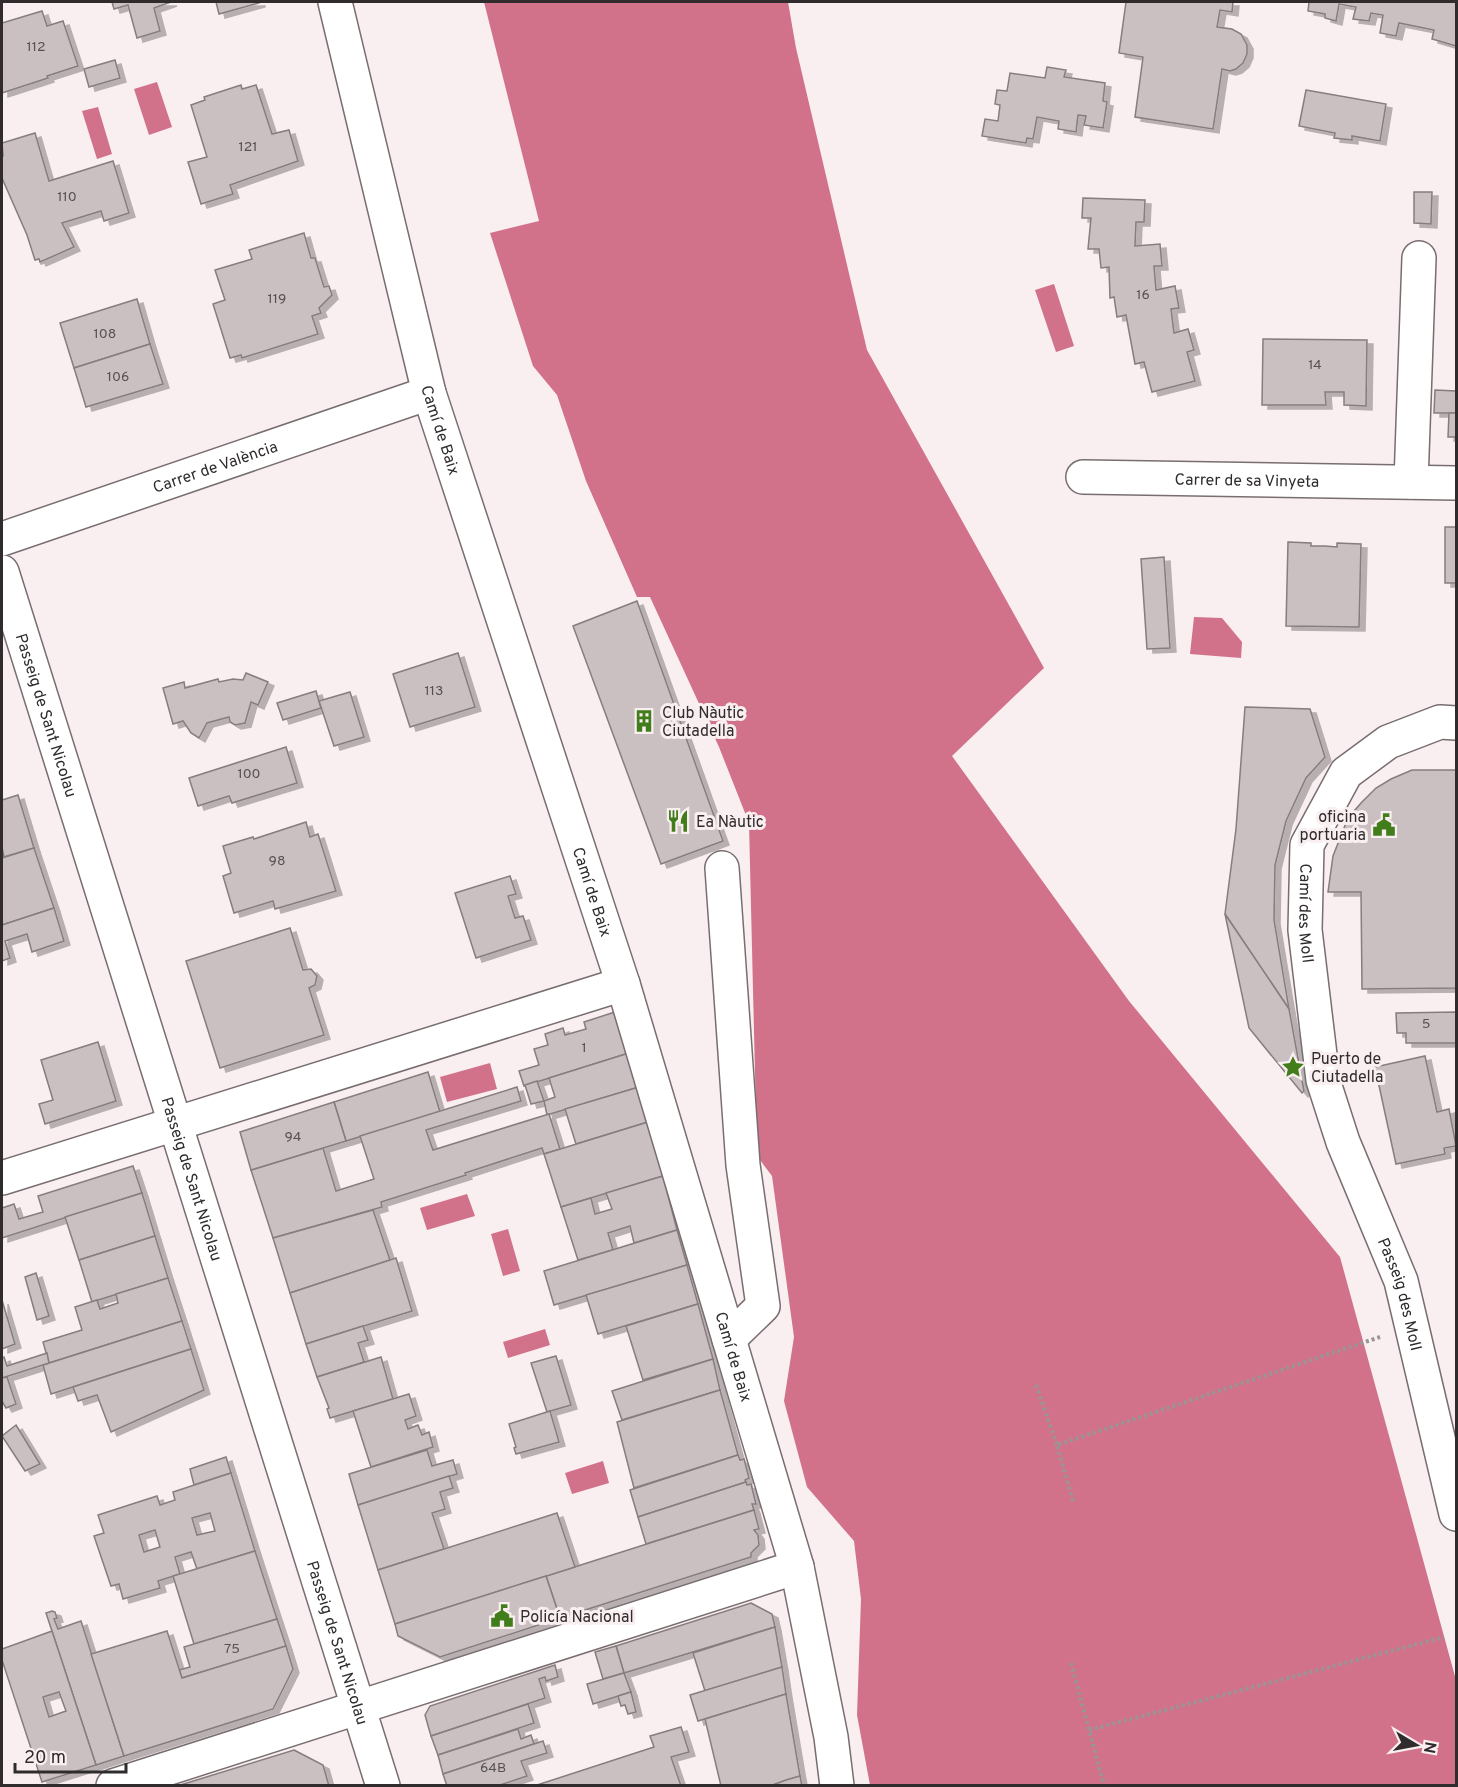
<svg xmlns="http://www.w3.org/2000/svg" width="1458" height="1787" font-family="Overpass,sans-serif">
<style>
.water{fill:#d2718a}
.building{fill:#cabfc1;stroke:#867d7e;stroke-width:1.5;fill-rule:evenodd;filter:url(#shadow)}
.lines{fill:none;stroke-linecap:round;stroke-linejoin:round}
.minor-casing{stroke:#786e70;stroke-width:36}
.path{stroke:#9b9495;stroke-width:4;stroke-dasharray:3 3;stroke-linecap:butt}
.minor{stroke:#fff;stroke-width:33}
.labels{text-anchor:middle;stroke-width:6;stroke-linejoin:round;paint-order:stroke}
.number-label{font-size:14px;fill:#565152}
.street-label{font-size:16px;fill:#302c2d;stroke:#f9eef0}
.poi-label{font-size:16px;fill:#302c2d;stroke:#f9eef0;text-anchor:start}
</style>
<defs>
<filter id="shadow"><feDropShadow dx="6" dy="4" stdDeviation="0" flood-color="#0004"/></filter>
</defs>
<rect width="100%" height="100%" fill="#f9eef0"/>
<g class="water">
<path d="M484 2H788L796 48 867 350 1044 668 952 756 1129 1001 1340 1257 1456 1680V1785H870L857 1715 861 1599 854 1541 807 1487 784 1401 794 1337 772 1176 757 1156 749 823 719 747 650 597H637L586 481 557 395 533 366 490 233 539 221Z"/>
<path d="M157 82 172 127 149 135 134 89Z"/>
<path d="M98 107 112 154 97 159 82 111Z"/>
<path d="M1054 284 1074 346 1056 352 1035 290Z"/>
<path d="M1194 617 1222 618 1242 642 1241 658 1190 654Z"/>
<path d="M490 1063 497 1089 447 1102 440 1077Z"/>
<path d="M467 1194 475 1216 427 1230 420 1208Z"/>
<path d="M508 1229 520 1271 503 1276 491 1234Z"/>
<path d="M545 1329 550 1345 508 1358 503 1342Z"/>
<path d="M603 1461 609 1483 572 1494 565 1473Z"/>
</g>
<g class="building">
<path d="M112 2H171L154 8 160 31 137 38 128 5 114 9Z"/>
<path d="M216 2H259V3L219 14Z"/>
<path d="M1126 2H1233L1232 12 1220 10 1217 27 1232 29 1241 34 1247 45V54L1243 63 1236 69 1230 71 1222 69 1213 129 1135 117 1143 57 1119 53Z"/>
<path d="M1309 2H1456V46L1432 39 1434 30 1399 23 1396 36 1380 33 1383 15 1371 13 1369 21 1353 19 1356 7 1339 4 1336 21 1325 18V14L1308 11Z"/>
<path d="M42 11 47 26 63 21 78 66 47 76 48 78 2 93V23Z"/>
<path d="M115 60 120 78 89 87 84 69Z"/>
<path d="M1047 67 1066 70 1064 77 1105 83 1103 101 1107 102 1103 128 1084 125 1086 116 1078 115 1076 132 1058 129 1059 121 1037 117 1033 139 1027 138 1026 143 982 136 985 119 998 121 1000 105 995 104 997 90 1007 91 1010 73 1045 78Z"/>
<path d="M241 85 242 89 256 85 272 134 289 130 298 161 230 185 233 194 201 204 188 162 207 157 191 105 205 100 204 97Z"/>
<path d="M1306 90 1386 104 1380 141 1352 136V140L1334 138 1335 133 1299 126Z"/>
<path d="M35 133 49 181 113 161 129 213 104 221 101 211 62 223 74 247 40 262 39 259 35 260 27 235 2 178V157L3 156 2 143Z"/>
<path d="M1414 192H1432L1431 224 1414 223Z"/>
<path d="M1083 198 1145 200 1144 222H1136L1135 246 1160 244 1162 266H1154L1156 290 1175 286 1179 308 1171 309 1174 333 1188 329 1194 350 1187 352 1195 381 1152 392 1144 362 1135 364 1126 315 1117 317 1114 297 1110 298 1109 267 1101 268 1099 249H1088L1091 218H1082Z"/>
<path d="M304 233 311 258H315L324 287 329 286 332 295 319 308 321 313 312 316 318 334 242 358 241 355 230 358 213 304 225 300 215 270 252 259 249 250Z"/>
<path d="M137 299 150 344 74 368 60 323Z"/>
<path d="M1263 339 1367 340 1366 406 1344 405V392H1325L1326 405H1262Z"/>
<path d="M150 344 163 384 86 407 74 368Z"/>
<path d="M1435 390 1456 391V413H1434Z"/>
<path d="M1449 413H1456V437H1448Z"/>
<rect x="1445" y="527" width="11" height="56"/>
<path d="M1288 542 1311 543V546H1325L1337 547V543L1361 544 1359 627 1286 626Z"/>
<path d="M1164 557 1170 648 1147 649 1141 559Z"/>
<path d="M637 601 723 841 661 864 573 626Z"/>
<path d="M458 653 475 707 410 727 393 674Z"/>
<path d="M246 673 268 682 258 705 251 702 245 723 235 725 230 722 229 717 207 723 199 738 191 733 183 721 173 724 163 688 184 682 185 688 218 679 219 682 233 679 243 680Z"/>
<path d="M316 691 321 708 283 720 277 703Z"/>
<path d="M350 692 364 737 334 746 319 701Z"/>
<path d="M1245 707 1310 709 1325 757 1306 778 1286 821 1275 865 1274 920 1289 1009 1225 914 1236 829Z"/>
<path d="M286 747 297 783 232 803 229 796 198 806 189 778Z"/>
<path d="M1412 770H1456V988L1362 989 1361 892H1328L1333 856 1348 818 1361 803 1376 788 1391 779Z"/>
<path d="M18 795 34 848 4 857 2 848V800Z"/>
<path d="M306 822 310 837 318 834 336 891 275 909 273 901 234 913 223 876 231 873 223 846 253 837 254 839Z"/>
<path d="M34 848 54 908 2 925V858Z"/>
<path d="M510 876 516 894 508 896 515 918 523 916 531 940 476 958 455 893Z"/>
<path d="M54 908 64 941 32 952 27 934 5 941 10 958 2 961V925Z"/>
<path d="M1225 914 1289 1009 1304 1091 1302 1093 1249 1028Z"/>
<path d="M290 928 303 970 311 969 317 976 315 985 309 988 324 1035 220 1068 186 961Z"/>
<path d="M618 1011 629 1053 524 1086 519 1071 539 1065 534 1049 548 1045 545 1034 563 1028 565 1035 586 1029 584 1022Z"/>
<path d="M1456 1012V1043H1406V1033H1397L1396 1013Z"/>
<path d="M98 1042 116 1101 45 1124 39 1104 53 1100 41 1060Z"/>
<path d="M629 1053 639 1087 547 1115 544 1101 555 1097 549 1078Z"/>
<path d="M1425 1056 1437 1112 1449 1109 1456 1146 1444 1148 1445 1154 1396 1164 1375 1067Z"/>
<path d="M428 1072 440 1112 346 1141 334 1102Z"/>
<path d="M537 1081 544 1101 531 1104 525 1085Z"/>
<path d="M517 1087 521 1101 426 1130 433 1150 549 1114 560 1149 544 1154 542 1148 465 1173 466 1175 381 1202 382 1207 273 1238 251 1170 323 1148 336 1191 374 1179 360 1136Z"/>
<path d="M639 1087 648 1122 576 1144 565 1109Z"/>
<path d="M334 1102 346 1141 251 1170 240 1132Z"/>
<path d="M648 1122 663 1176 561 1207 544 1154Z"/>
<path d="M133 1166 142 1193 2 1238V1208L14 1204 19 1219 43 1212 38 1196Z"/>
<path d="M663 1176 677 1230 634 1243 630 1226 608 1233 613 1250 578 1260 561 1207 591 1198 595 1214 612 1209 606 1193Z"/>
<path d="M142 1193 155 1236 79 1260 65 1217Z"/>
<path d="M373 1210 390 1260 290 1293 273 1238Z"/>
<path d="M677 1230 687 1265 554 1305 544 1271Z"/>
<path d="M155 1236 168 1278 92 1302 79 1260Z"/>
<path d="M396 1258 412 1311 306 1344 290 1293Z"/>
<path d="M687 1265 698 1304 598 1334 586 1295Z"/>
<path d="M36 1273 49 1316 37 1320 25 1277Z"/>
<path d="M168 1278 182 1321 49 1363 43 1342 82 1330 75 1307 97 1300 100 1309 118 1303 116 1294Z"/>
<path d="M2 1300 15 1344 2 1349Z"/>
<path d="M698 1304 713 1359 643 1380 626 1326Z"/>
<path d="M182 1321 191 1349 51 1394 43 1365Z"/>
<path d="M363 1326 368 1340 358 1343 364 1362 317 1377 306 1344Z"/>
<path d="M191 1349 204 1390 111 1432 97 1395 78 1401 73 1387Z"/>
<path d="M47 1353 49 1363 2 1378V1358L4 1357 7 1366Z"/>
<path d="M556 1356 571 1405 547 1412 531 1363Z"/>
<path d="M381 1357 393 1399 330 1418 327 1409 329 1408 317 1377Z"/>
<path d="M713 1359 720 1390 622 1420 612 1391Z"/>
<path d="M7 1377 16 1404 6 1408 2 1401V1378Z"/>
<path d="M720 1390 738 1455 634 1488 617 1422Z"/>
<path d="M409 1394 416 1416 405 1420 408 1429 418 1425 422 1435 429 1432 433 1447 371 1467 353 1411Z"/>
<path d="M550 1411 559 1442 516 1454 514 1448 516 1447 509 1424Z"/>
<path d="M16 1425 40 1464 25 1471 2 1436Z"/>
<path d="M427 1450 432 1466 453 1460 457 1474 358 1505 349 1474Z"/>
<path d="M738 1455 740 1460 744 1459 749 1478 745 1480 746 1482 638 1517 630 1490Z"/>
<path d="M226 1457 231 1473 194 1485 190 1469Z"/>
<path d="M231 1473 255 1551 197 1569 191 1552 175 1557 180 1574 158 1581 160 1588 123 1599 119 1584 111 1586 94 1536 104 1533 98 1515 157 1496 160 1505 175 1500 173 1492ZM210 1513 215 1531 197 1535 192 1518ZM155 1530 160 1547 144 1552 139 1535Z"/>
<path d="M449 1476 453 1488 440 1492 445 1509 432 1513 444 1549 378 1570 358 1505Z"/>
<path d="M746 1482 747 1485 751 1484 756 1504H752L754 1510 646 1544 638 1517Z"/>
<path d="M754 1510 759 1529 754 1530 758 1535 759 1545 751 1553V1557L560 1618 546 1576Z"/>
<path d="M557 1513 575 1567 395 1624 378 1570Z"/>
<path d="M255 1551 277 1619 194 1644 173 1576Z"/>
<path d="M546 1576 560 1618 440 1657 398 1636 395 1624Z"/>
<path d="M751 1603 772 1614 775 1627 624 1673 616 1646Z"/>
<path d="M52 1611 55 1612 57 1618 54 1619 58 1629 81 1621 124 1756 96 1765 46 1613Z"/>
<path d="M277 1619 286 1646 182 1678 179 1670 190 1667 184 1647Z"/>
<path d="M775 1627 782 1667 705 1691 693 1653Z"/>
<path d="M52 1631 96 1765 42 1782 2 1660V1649ZM59 1692 66 1711 49 1717 43 1697Z"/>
<path d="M167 1631 182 1678 286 1646 293 1669 273 1709 124 1756 91 1654Z"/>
<path d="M616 1646 624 1673 603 1679 595 1652Z"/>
<path d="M555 1665 558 1677 546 1681 545 1677 539 1679 545 1698 431 1736 425 1715 430 1706Z"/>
<path d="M782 1667 786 1694 698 1721 690 1695Z"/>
<path d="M624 1673 631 1692 593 1704 587 1684Z"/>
<path d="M631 1692 636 1712 628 1714 625 1705 621 1706 618 1696Z"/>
<path d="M786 1694 800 1776 770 1786H721L705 1719Z"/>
<path d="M528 1704 534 1723 438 1755 431 1736Z"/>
<path d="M681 1727 689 1752 671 1757 681 1786H534L654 1747 650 1736Z"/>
<path d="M518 1729 521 1739 531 1735 534 1744 443 1774 438 1755Z"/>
<path d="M543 1741 547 1753 521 1761 527 1776 497 1786H447L443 1774Z"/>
<path d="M294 1750 323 1765 329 1786H177Z"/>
<path d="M800 1776 802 1786H770L786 1780Z"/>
</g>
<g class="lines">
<g class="minor-casing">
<g id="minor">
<path id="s1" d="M335 2 429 393 623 984 797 1567 831 1737 837 1786"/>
<path id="s2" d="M1083 477 1456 483"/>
<path d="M1411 482 1419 258"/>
<path id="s3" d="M2 539 429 393"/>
<path id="s4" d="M2 572 383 1786"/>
<path id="s5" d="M1456 723 1440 722 1388 742 1346 773 1307 845 1305 930 1323 1080 1343 1142 1401 1281 1456 1514"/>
<path d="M722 868 743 1165 763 1306 729 1339"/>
<path d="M2 1178 623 984"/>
<path d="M113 1786 797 1567"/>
</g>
</g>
<g class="path">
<path d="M1036 1385 1057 1445"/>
<path d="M1073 1501 1057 1445 1380 1337"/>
<path d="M1071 1663 1104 1785"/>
<path d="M1089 1730 1444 1637"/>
</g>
<use href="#minor" class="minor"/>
</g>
<defs>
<g id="building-bare" transform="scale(1.8)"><path d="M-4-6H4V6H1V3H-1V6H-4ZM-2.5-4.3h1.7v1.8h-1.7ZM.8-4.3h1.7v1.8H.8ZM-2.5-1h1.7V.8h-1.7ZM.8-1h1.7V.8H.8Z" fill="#417d1a" stroke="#f9eef0" stroke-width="2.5" paint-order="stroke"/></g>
<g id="restaurant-bare" transform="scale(1.8)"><path d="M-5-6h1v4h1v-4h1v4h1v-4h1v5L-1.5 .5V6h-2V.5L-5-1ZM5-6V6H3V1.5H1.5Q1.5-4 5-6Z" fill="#417d1a" stroke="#f9eef0" stroke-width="2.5" paint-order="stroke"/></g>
<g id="civic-bare" transform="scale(1.8)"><path d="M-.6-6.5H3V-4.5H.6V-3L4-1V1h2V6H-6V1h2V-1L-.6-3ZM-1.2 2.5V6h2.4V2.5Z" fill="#417d1a" stroke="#f9eef0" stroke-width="2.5" paint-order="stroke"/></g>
<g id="sight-bare" transform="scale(1.8)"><path d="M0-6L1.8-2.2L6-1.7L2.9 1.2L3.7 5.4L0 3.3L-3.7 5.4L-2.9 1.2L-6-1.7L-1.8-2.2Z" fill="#417d1a" stroke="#f9eef0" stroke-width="2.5" paint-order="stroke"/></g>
</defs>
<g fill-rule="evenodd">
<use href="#building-bare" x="644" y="721"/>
<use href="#restaurant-bare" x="678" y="821"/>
<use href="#civic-bare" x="1384" y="825"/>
<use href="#sight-bare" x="1293" y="1067"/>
<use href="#civic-bare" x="502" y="1616"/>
</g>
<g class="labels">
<g class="number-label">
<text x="36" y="51">112</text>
<text x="248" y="151">121</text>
<text x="67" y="201">110</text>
<text x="1143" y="299">16</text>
<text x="277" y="303">119</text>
<text x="105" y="338">108</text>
<text x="1315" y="369">14</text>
<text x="118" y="381">106</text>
<text x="434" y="695">113</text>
<text x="249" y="778">100</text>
<text x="277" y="865">98</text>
<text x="1426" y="1028">5</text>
<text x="584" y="1052">1</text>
<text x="293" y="1141">94</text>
<text x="232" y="1653">75</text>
<text x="493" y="1772">64B</text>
</g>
<g class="street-label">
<text dy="6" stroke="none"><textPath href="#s1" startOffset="441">Camí de Baix</textPath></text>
<text dy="6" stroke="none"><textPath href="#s3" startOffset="225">Carrer de València</textPath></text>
<text dy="6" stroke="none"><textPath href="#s2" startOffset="164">Carrer de sa Vinyeta</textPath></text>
<text dy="6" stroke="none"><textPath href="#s4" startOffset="150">Passeig de Sant Nicolau</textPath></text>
<text dy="6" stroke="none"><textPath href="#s1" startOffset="927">Camí de Baix</textPath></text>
<text dy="6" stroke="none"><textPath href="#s5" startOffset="274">Camí des Moll</textPath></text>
<text dy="6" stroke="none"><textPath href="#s4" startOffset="636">Passeig de Sant Nicolau</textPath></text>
<text dy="6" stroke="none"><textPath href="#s5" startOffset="670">Passeig des Moll</textPath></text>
<text dy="6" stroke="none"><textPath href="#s1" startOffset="1413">Camí de Baix</textPath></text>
<text dy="6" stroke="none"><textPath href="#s4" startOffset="1122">Passeig de Sant Nicolau</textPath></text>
</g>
<g class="poi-label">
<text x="662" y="718">Club Nàutic<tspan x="662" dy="18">Ciutadella</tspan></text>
<text x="1366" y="822" text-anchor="end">oficina<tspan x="1366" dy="18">portuaria</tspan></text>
<text x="696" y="827">Ea Nàutic</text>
<text x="1311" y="1064">Puerto de<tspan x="1311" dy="18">Ciutadella</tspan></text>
<text x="520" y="1622">Policía Nacional</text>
</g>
</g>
<rect width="1458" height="1787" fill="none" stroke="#302c2d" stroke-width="6"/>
<g transform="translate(1416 1745) rotate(100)" stroke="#f9eef0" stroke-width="4.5" paint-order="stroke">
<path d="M0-4.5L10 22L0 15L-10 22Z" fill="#302c2d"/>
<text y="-9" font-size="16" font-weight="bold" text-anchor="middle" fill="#302c2d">N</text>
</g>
<path d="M15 1763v9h111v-9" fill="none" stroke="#302c2d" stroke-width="3"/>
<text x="24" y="1763" font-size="18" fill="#302c2d" stroke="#f9eef0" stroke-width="4.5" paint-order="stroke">20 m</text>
</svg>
